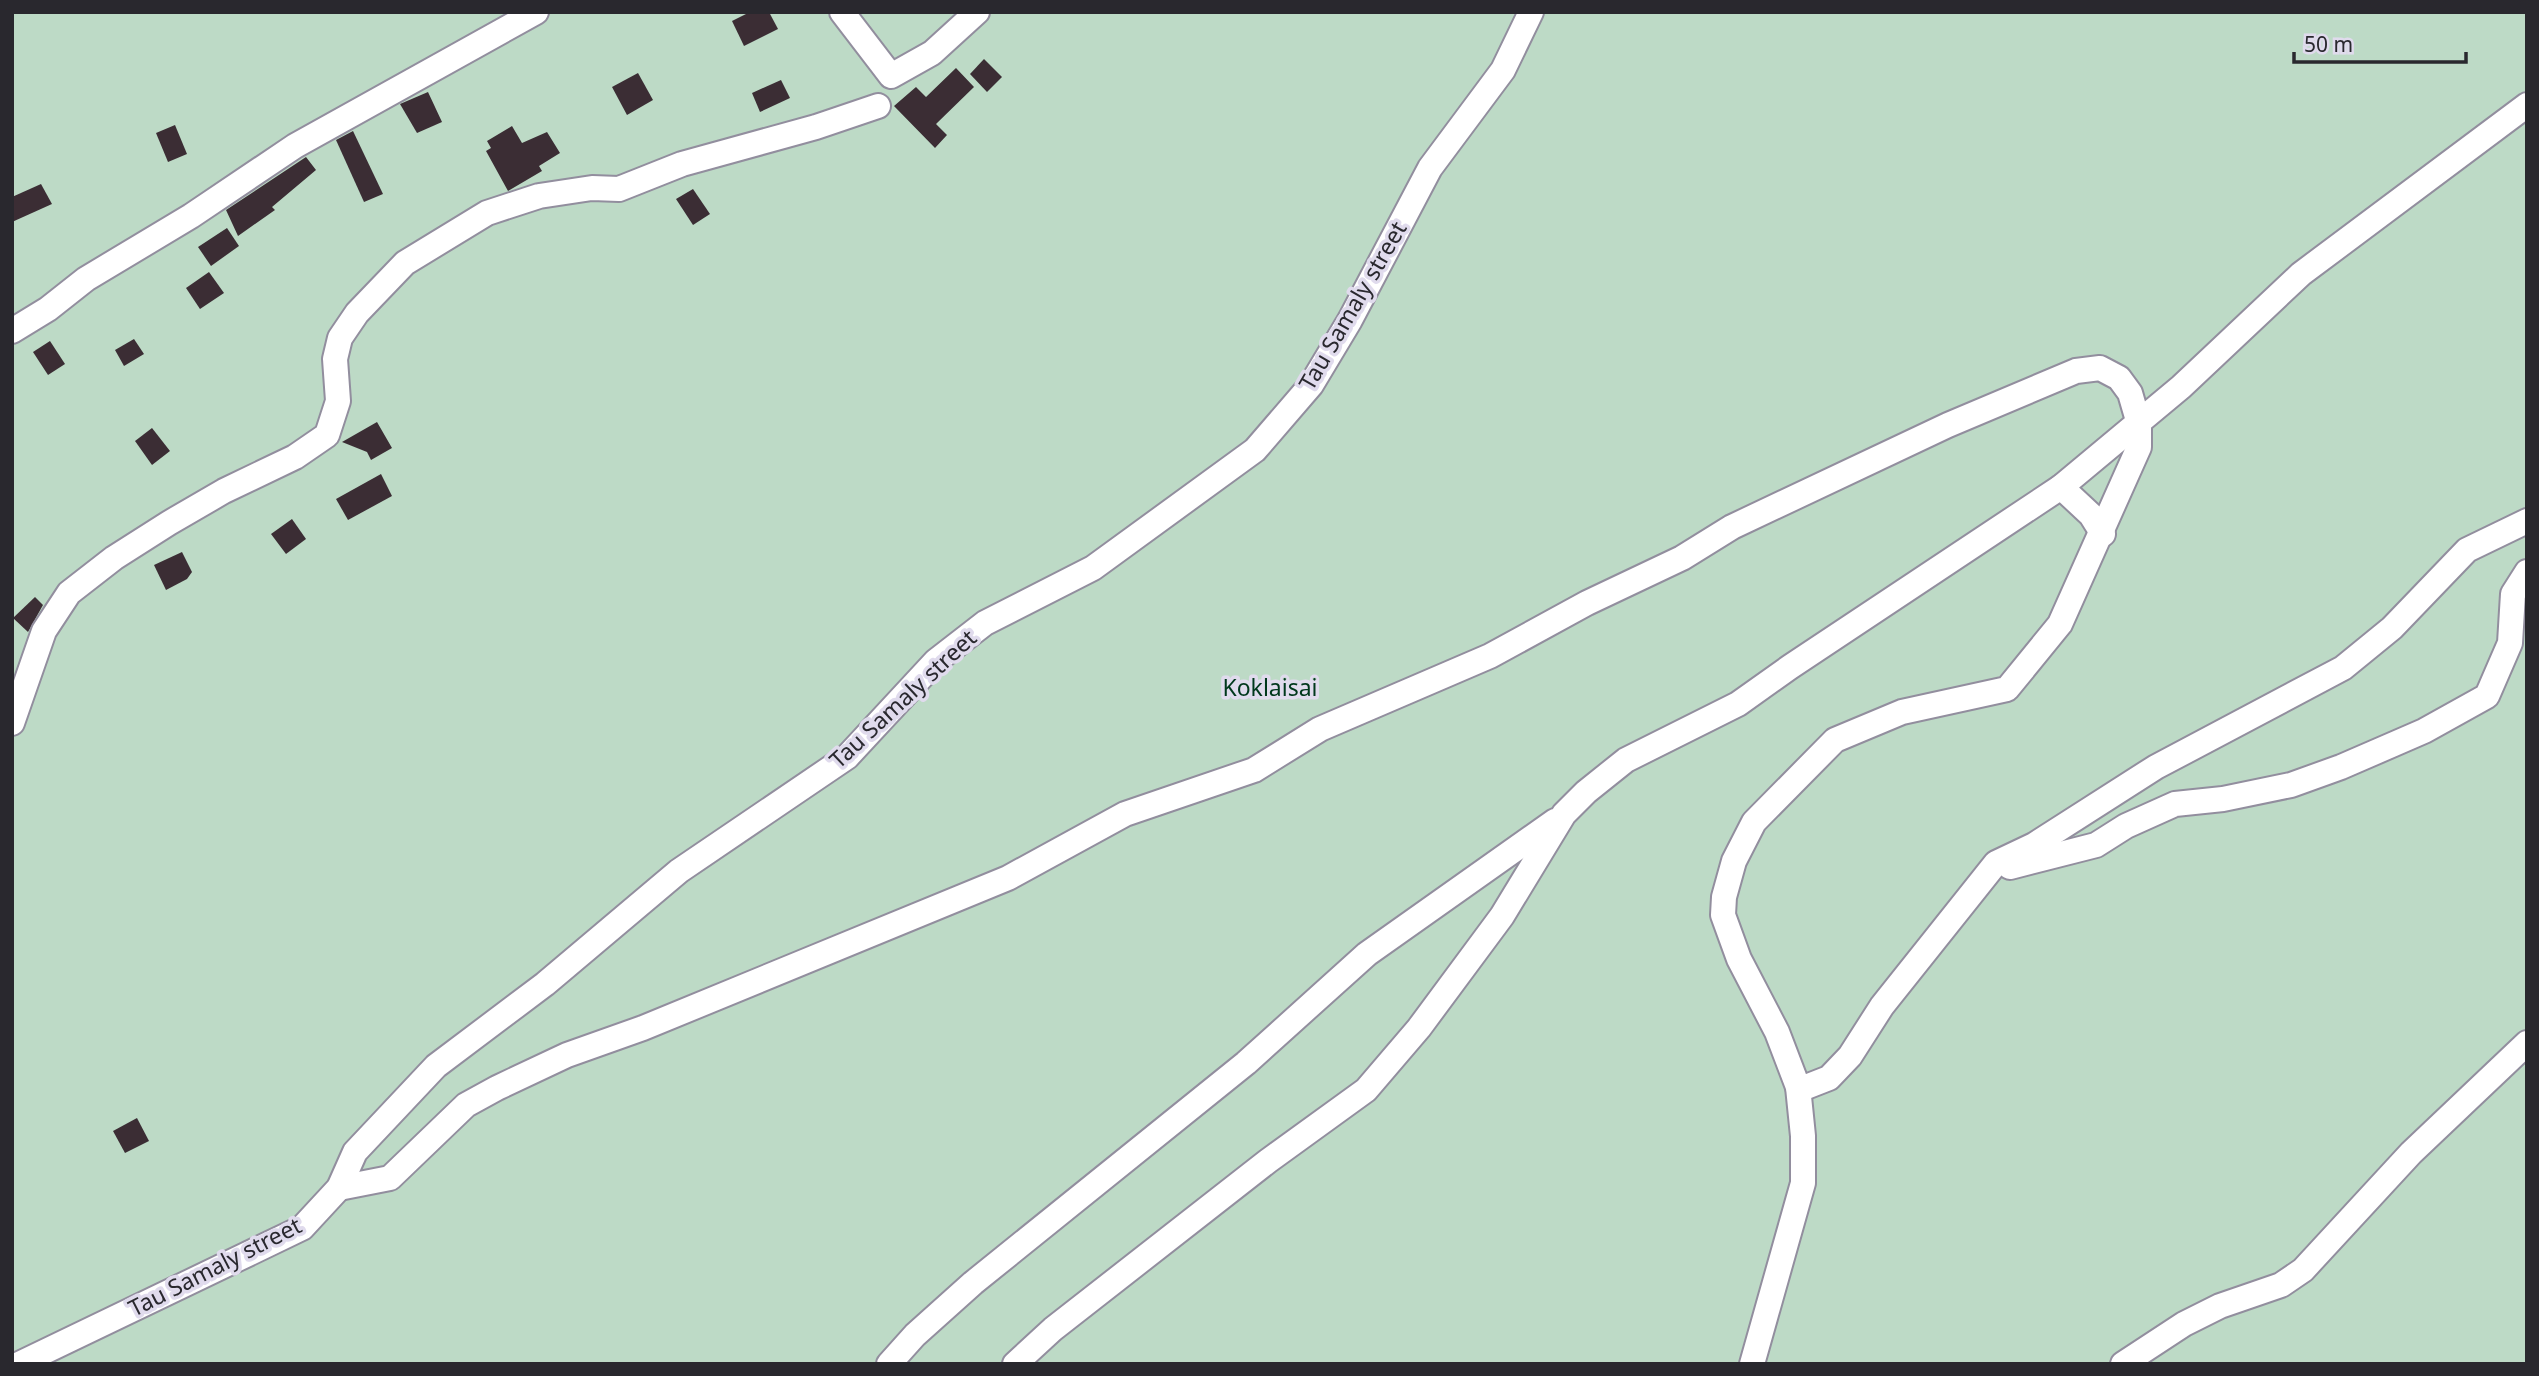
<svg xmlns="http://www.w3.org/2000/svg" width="2539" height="1376" font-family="'Noto Sans',sans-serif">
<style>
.green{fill:#bddac6}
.building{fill:#3b2d34}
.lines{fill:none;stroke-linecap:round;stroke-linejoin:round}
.minor-casing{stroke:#928e9e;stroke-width:28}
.minor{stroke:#fff;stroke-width:24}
.labels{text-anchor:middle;stroke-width:7;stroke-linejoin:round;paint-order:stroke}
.street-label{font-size:23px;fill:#29282e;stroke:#e0dbed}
.park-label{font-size:23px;fill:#00381c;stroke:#e0dbed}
</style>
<rect width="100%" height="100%" fill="#e0dbed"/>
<rect class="green" x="12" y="12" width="2515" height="1352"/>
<g class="building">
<path d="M750 12H769L778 29 744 46 732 21Z"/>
<path d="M984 59 1002 77 987 92 970 74Z"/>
<path d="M956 68 974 87 936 124 947 135 935 148 894 106 916 87 926 97Z"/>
<path d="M638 73 653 100 627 115 612 87Z"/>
<path d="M781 80 790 98 760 112 752 93Z"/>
<path d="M428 92 442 122 417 133 400 104Z"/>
<path d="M175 125 187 154 168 162 156 133Z"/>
<path d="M512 126 522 143 547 132 560 153 539 166 542 171 508 191 486 151 491 148 487 141Z"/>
<path d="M353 131 383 194 364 202 336 140Z"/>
<path d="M306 157 316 170 272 207 275 210 238 236 226 210Z"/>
<path d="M41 184 52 204 12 222V197Z"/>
<path d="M693 189 710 214 693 225 676 199Z"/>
<path d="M227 228 239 246 211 266 198 247Z"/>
<path d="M209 272 224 293 200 309 186 288Z"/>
<path d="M134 339 144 354 124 366 115 350Z"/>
<path d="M50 341 65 364 48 375 33 352Z"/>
<path d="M377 422 392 448 371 460 367 452 342 442Z"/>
<path d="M152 428 170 451 152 465 135 441Z"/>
<path d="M381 474 392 496 348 520 336 499Z"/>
<path d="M292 519 306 539 286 554 271 534Z"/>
<path d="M182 552 192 572 187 579 166 590 154 565Z"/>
<path d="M35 597 43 605 28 632 13 618Z"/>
<path d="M137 1118 149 1141 125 1153 113 1131Z"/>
</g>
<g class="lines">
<g class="minor-casing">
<g id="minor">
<path d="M842 12 891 76 932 53 977 12"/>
<path d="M12 331 48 309 86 279 191 216 295 146 536 12"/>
<path d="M2061 487 2091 515 2103 534"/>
<path d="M12 723 44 631 69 593 114 558 169 523 224 491 295 457 327 435 338 401 335 359 340 338 357 313 405 263 487 213 539 196 592 188 619 189 682 164 816 127 878 106"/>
<path d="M2010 867 2096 845 2126 826 2175 804 2223 799 2291 785 2341 767 2424 731 2487 696 2510 643 2513 594 2527 572"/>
<path d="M1798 1087H1806L1829 1078 1850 1056 1882 1006 1996 863 2034 845 2156 767 2343 668 2392 628 2467 550 2527 521"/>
<path d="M339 1188 390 1178 466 1105 497 1088 567 1055 643 1028 1008 878 1125 814 1254 770 1320 729 1490 656 1587 603 1682 558 1732 527 1948 425 2076 371 2100 368 2119 378 2130 393 2139 424V447L2060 624 2007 689 1902 712 1835 740 1754 822 1734 861 1724 897 1723 915 1739 959 1777 1032 1798 1087 1803 1136V1183L1752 1364"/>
<path d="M19 1364 302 1228 339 1188 355 1152 436 1066 545 984 679 871 847 757 936 661 985 623 1093 568 1255 450 1311 385 1350 320 1430 168 1503 70 1531 12"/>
<path d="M889 1364 915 1335 973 1283 1246 1063 1367 954 1555 821"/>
<path d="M1015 1364 1053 1329 1268 1161 1366 1090 1419 1028 1502 916 1564 814 1586 792 1626 760 1738 704 1790 667 2061 487 2181 387 2301 274 2527 105"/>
<path d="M2123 1364 2184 1324 2220 1306 2281 1285 2303 1270 2411 1153 2527 1043"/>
</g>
</g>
<use href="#minor" class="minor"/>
</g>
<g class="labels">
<g class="street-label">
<text transform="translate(1353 306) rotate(-60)" y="8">Tau Samaly street</text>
<text transform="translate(903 699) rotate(-43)" y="8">Tau Samaly street</text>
<text transform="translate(215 1267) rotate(-27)" y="8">Tau Samaly street</text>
</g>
<g class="park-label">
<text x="1270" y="696">Koklaisai</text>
</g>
</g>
<rect width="2539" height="1376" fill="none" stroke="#29282e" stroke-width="28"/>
<path d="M2294 52v10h172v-10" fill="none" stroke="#29282e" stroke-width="3.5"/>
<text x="2304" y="52" font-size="21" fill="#29282e" stroke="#e0dbed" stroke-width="5" paint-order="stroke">50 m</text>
</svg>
